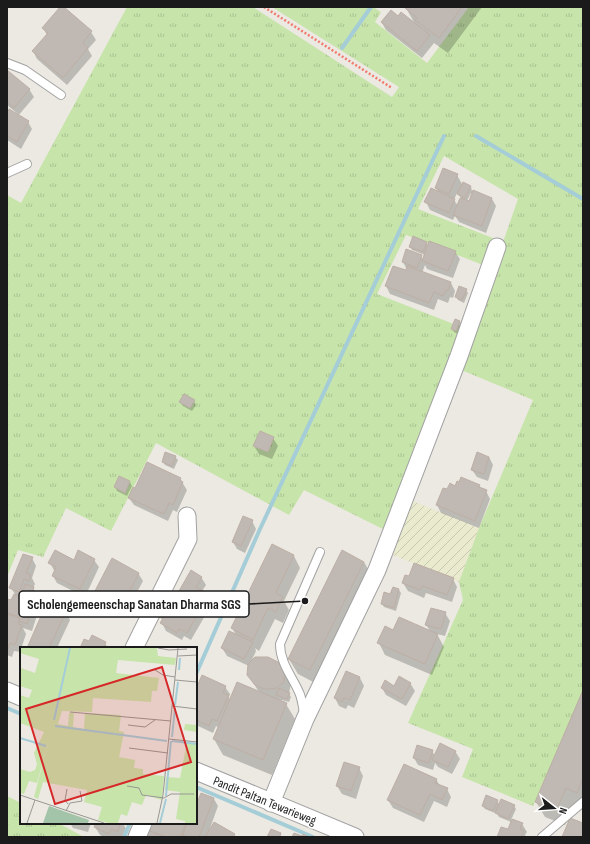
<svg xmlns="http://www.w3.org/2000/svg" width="590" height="844" font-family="'Sofia Sans Condensed',sans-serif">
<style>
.farmland{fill:url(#farmland-furrows)}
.grass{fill:url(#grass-tufts)}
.shadow{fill:#0003;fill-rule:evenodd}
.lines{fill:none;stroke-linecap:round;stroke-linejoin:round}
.stream{stroke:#a4cdd8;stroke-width:4}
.building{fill:#c0b8b2;stroke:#bdafa5}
.service-casing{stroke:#a2a2a2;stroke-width:10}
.minor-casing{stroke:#a2a2a2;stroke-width:19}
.path{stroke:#f07b6f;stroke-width:2.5;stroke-dasharray:2 2;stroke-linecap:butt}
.service{stroke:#fff;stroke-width:8}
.minor{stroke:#fff;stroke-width:17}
.labels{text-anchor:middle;stroke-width:3.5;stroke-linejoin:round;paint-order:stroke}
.street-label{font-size:13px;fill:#1b1b1b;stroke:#fff}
.inset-river{fill:none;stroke:#a4cdd8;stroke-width:2}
.inset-road{fill:none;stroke:#989792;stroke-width:1}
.view{fill:#d62828;fill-opacity:0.15;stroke:#d62828;stroke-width:2}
.inset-edge{fill:none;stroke:#1b1b1b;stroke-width:2}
.leader{fill:none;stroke:#1b1b1b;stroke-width:1.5}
.callout-dot{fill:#1b1b1b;stroke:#fff;stroke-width:1.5}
.callout{fill:#fff;stroke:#1b1b1b;stroke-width:1.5}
.callout-label{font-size:14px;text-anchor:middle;font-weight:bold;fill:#1b1b1b}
</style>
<defs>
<pattern id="farmland-furrows" width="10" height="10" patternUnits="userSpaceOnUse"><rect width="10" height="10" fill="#e9eace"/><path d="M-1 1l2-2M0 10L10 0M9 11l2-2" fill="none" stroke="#c7c8b0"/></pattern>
<pattern id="grass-tufts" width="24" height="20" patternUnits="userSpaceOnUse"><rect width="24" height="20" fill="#c7e4aa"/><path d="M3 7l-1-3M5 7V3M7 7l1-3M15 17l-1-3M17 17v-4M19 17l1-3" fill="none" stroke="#aac392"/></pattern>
</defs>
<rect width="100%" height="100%" fill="#ece9e2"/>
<path class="farmland" d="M408 499 479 528 459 582 388 553Z"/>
<g class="grass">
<path d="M127 7H253L392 97 399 87 272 7H373L381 12 375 22 427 63 469 7H583V695L533 806 462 777 473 749 408 723 463 600 459 582 479 528 533 400 459 369 518 199 444 156 418 209 493 238 483 265 406 235 377 294 464 328 387 531 304 490 289 515 156 443 111 531 66 508 43 557 18 550 7 577V195L21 203Z"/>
<path d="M7 796 21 803V823H58L84 837H7Z"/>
</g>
<g class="shadow">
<path d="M62 7 91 32 96 40 88 49 92 56 67 85 37 59 33 51 47 35 43 28Z"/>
<path d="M407 7H482L448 53 434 43 422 58 386 30 382 23 398 17 415 24 406 8Z"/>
<path d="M7 71 29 89 34 97 18 116 28 122 32 129 21 149 7 140V114L17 115 18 114 7 105Z"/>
<path d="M457 175 462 184 471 187 472 191 492 199 496 206 486 233 459 222 455 216 453 220 430 210 426 202 438 192 436 188ZM457 193 461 198 458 206 454 200ZM471 193 473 194 469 202 467 201Z"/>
<path d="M426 242 428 246 455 252 460 259 453 278 427 269 425 265 422 273 451 283 455 291 453 298 450 297 448 303 438 299 434 310 390 294 386 286 406 272 407 270 403 262 421 256 423 260 425 255 412 250 410 247Z"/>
<path d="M466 290 468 293 464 303 458 300 456 297Z"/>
<path d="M460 322 462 325 458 334 454 332 452 329Z"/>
<path d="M194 401 196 405 192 411 183 406 180 402Z"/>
<path d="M273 438 278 446 272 459 259 454 254 446Z"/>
<path d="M175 457 178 460 174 469 165 465 163 462Z"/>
<path d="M489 457 493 465 488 481 477 477 472 470Z"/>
<path d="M120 477 130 482 132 486 127 496 117 491 115 487Z"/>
<path d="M180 479 187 490 177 512 173 510 168 521 134 505 129 498 136 489Z"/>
<path d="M479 486 481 489 486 491 490 499 479 528 441 513 437 505 448 491 456 487Z"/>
<path d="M252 521 256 529 245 553 237 549 233 542Z"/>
<path d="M272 546 294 556 300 568 284 601 289 610 283 623 275 619 259 651 255 648 256 651 251 662 284 671 291 683 289 694 291 697 289 702 282 700H278L286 704 295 719 272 775 223 755 214 739 219 728 216 726 213 733 196 725V692L225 687 230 694 229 697 230 700 259 692 248 675 249 666 227 656 222 648 236 635 232 628Z"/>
<path d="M32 558 36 566 32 578 35 584 33 588 38 596 35 605 38 612 32 631 23 628 26 634 20 652 14 651 12 657 7 655V600L12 601 15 594 11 588Z"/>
<path d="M94 560 99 567 85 597 57 583 53 576 55 572 50 563Z"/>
<path d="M112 560 138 573 143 581 126 613 100 599 96 591ZM101 594 127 607 126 609 101 596Z"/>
<path d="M364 562 373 578 319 685 298 674 289 659Z"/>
<path d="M201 577 206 585 202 591 208 595 213 602 191 640 184 636 182 640 166 631 162 623 163 621 156 612 175 599Z"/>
<path d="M453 579 457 587 452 602 426 593 424 598 408 591 403 583Z"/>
<path d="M399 590 401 593 396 611 384 607 382 604Z"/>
<path d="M66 612 70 620 57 648H28L45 619Z"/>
<path d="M445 613 450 621 445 636 437 634 444 647 432 675 385 655 379 643 394 631 431 632 426 625Z"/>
<path d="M105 643 108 648H81Z"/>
<path d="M360 678 364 686 354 708 348 705 346 709 339 706 335 698Z"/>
<path d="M410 683 415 691 406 706 386 695 382 688 395 687Z"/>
<path d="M583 692V806L575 803 565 825 545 817 536 802Z"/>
<path d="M432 751 435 756 455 751 460 759 452 774 438 767 435 763 433 770 418 765 414 758Z"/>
<path d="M359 768 363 776 356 799 342 794 337 786Z"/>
<path d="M436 779 440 786 447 789 451 797 447 807 434 801 424 822 393 808 388 800Z"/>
<path d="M214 799 218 806 209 831 234 834 235 837H147L149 833 146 829 149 823H196V807Z"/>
<path d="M497 801 500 805 514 806 516 809 511 820 522 824 527 832 525 835 526 837H498L508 830 511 822 499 817 496 812 495 813 485 809 483 806Z"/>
<path d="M70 823H91L88 832 73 828Z"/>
<path d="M97 823H123L126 829 122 837H104L100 835 95 827Z"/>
</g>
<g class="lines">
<g class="stream">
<path d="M342 48 371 7"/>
<path d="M476 136 583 199"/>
<path d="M196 674 260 529 444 136"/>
<path d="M7 708 21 714"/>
<path d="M196 787 313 837"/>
<path d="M124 837 130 823"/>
</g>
</g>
<g class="building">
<path d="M60 7H64L92 31 83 43 88 48 63 78 32 51 48 33 42 28Z"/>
<path d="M406 7H462L439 38 415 20 417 18 405 8Z"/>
<path d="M391 10 398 16 401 12 430 35 417 51 381 22Z"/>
<path d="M7 70 30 89 14 108 7 102Z"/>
<path d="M9 109 29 121 17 142 7 136V112Z"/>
<path d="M443 168 458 174 449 194 435 188Z"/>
<path d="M463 182 471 186 465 198 457 194Z"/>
<path d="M431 188 455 199 449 213 424 202Z"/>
<path d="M473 190 492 198 482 226 453 215 460 198 469 201Z"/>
<path d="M413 236 427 242 423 252 409 247Z"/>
<path d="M429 241 456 251 448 271 422 261Z"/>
<path d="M406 249 422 255 417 268 402 262Z"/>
<path d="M393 266 406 270 407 266 451 282 448 291 446 290 443 296 434 292 429 303 385 286Z"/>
<path d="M459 286 467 289 462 300 455 297Z"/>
<path d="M455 319 460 321 456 331 451 329Z"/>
<path d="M184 394 195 400 190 408 179 402Z"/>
<path d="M260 431 274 437 268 452 253 446Z"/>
<path d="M165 452 176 456 172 466 162 462Z"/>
<path d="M477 452 489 457 484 474 471 470Z"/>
<path d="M147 462 181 478 180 480 183 482 173 505 169 503 164 514 128 498 133 487 135 488Z"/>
<path d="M119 476 130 481 125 493 114 487Z"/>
<path d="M461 477 480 485 479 487 487 490 475 521 436 505 443 488 447 489 450 483 455 486 457 481 459 482Z"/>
<path d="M243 516 253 520 241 546 232 542Z"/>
<path d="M272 544 294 555 276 593 283 597 276 612 268 608 253 640 231 628Z"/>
<path d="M55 550 74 560 78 550 95 559 80 589 52 576 56 567 48 563Z"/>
<path d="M342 550 364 562 310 670 288 659Z"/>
<path d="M23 554 33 557 26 573 31 575 29 581 24 579 19 592 9 588Z"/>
<path d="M112 558 139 573 122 606 95 591Z"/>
<path d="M414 563 454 578 447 595 422 586 420 590 402 583 405 575 409 576Z"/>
<path d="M191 570 202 577 196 587 209 594 187 633 179 629 177 633 160 623 164 617 155 612 166 593 175 598Z"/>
<path d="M25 584 34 587 29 601 34 603 27 624 19 621 20 617 7 613V599L11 600 14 594 21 597Z"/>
<path d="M393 587 399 589 394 608 381 604 384 592 390 594Z"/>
<path d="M51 604 66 612 49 648H27L41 616 44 618Z"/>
<path d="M431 608 446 612 441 629 425 625Z"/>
<path d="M7 614 20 618 18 624 22 625 15 645 10 643 8 649H7Z"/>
<path d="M399 617 438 634 425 664 377 643 385 626 393 630Z"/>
<path d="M229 631 253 642 244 659 221 648Z"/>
<path d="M92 635 106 642 103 648H80L84 639 89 641Z"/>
<path d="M255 657H268L278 662 285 671 284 682 275 689H264L255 685 247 675 248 664Z"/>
<path d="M346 671 360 677 350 700 344 698 342 702 334 698Z"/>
<path d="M202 675 226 686 223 693 229 695 217 721 212 719 209 726 196 720V689Z"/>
<path d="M399 676 411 683 402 699 381 688 385 680 394 686Z"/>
<path d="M237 682 287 703 263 760 213 739Z"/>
<path d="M279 688 290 693 287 699 276 695Z"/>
<path d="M583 690V779L577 793 566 788 556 811 535 802Z"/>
<path d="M440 743 456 751 448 767 432 760Z"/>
<path d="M417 745 433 750 429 763 413 758Z"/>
<path d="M344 762 360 767 351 791 336 786Z"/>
<path d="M404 764 437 779 435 783 448 788 442 800 430 794 420 815 387 800Z"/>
<path d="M201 793 214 798 199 837H188L183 835 187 823H196V805Z"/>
<path d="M486 795 498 800 493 811 482 806Z"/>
<path d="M501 799 515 805 508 819 495 813Z"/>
<path d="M570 818 583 823V837H562Z"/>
<path d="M512 819 523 823 520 829 524 831 521 837H497L501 827 508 829Z"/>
<path d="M214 822 235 834 233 837H205Z"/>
<path d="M96 823H121L117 832 111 829 109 834 94 827Z"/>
<path d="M147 823H186L181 835 185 836 166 837 145 829Z"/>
<path d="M271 829 281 833 280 837H267Z"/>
<path d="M149 831 165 837H146Z"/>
<path d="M294 833 302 836 303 834 309 837H292Z"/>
</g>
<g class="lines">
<g class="service-casing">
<g id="service">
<path d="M7 63 25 70 61 95"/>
<path d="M7 173 27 164"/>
<path d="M304 715C303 706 302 697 298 690 291 675 280 662 280 644L320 552"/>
<path d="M542 837 583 802"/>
</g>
</g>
<g class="minor-casing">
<g id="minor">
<path d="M134 648 188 539 187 516"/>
<path d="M7 691 21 697"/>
<path d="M196 771 355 837"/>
<path d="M271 803 305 719 377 570 459 356 497 247"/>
<path d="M137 837 143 823"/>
</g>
</g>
<path class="path" d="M264 7 392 88"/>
<use href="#service" class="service"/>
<use href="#minor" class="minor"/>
</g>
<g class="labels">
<g class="street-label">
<text transform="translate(265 800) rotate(22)" y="5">Pandit Paltan Tewarieweg</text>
</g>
</g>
<g transform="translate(20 647)">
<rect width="177" height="177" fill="#ece9e2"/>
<path d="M0 1H137L138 9 156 11 155 18 98 13 96 26 139 31 137 44H132L131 55 73 51 72 65 42 64 38 77 48 79 49 66H54L53 80 64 82 65 66 101 68 99 84 104 85 99 110 115 113 114 121 123 122V127L144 129 142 153 126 148 122 158 112 155 107 169 101 167 98 176H88L78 173 82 160 64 155 67 143 23 135 18 152 14 150 30 88 17 136 9 134 4 147 0 146V122L10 125 15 123 17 117 14 106 24 85 0 76V48L9 51 12 43 0 39V23L1 21 15 26 19 12 0 6ZM165 77 177 78V85L164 83ZM167 95 177 96V176H165V174L156 172 160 145 145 143 146 130 160 131Z" fill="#c7e4aa"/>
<path d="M29 159 69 173 68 176H23Z" fill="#a4c4a9"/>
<path class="inset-river" d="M159 23 160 11M155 58 158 35M34 73 50 1M35 79 147 94M152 90 155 61M0 91 26 99M152 94 177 97M146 149 151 94M140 176 146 152"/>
<path class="inset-road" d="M138 1 149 3 167 2M158 9 177 8M135 23 143 28 155 30M155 33 177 35M152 59 177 62M50 65 151 74M108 78 125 80 135 73M149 92 177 95M109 101 148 106M107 139 119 141 122 148 144 151 151 147H174M47 142 45 153 48 157M0 148 84 176M46 164 50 156 62 154 60 144M7 176 15 153M137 176 143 148 158 1"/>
<path class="view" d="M142 20 171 115 35 157 6 62Z"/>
<rect width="177" height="177" class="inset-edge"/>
</g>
<path class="leader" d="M305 601L249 604"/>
<circle class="callout-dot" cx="305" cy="601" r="4"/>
<rect class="callout" x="19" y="591" width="230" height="26" rx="4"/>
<g class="callout-label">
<text x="134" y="609">Scholengemeenschap Sanatan Dharma SGS</text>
</g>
<rect width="590" height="844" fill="none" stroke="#1b1b1b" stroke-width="16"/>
<g transform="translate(554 808) rotate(107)" stroke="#ffffff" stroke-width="3" paint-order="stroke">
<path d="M0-3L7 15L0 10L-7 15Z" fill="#1b1b1b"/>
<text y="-6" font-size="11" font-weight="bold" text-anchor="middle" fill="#1b1b1b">N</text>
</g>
</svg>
